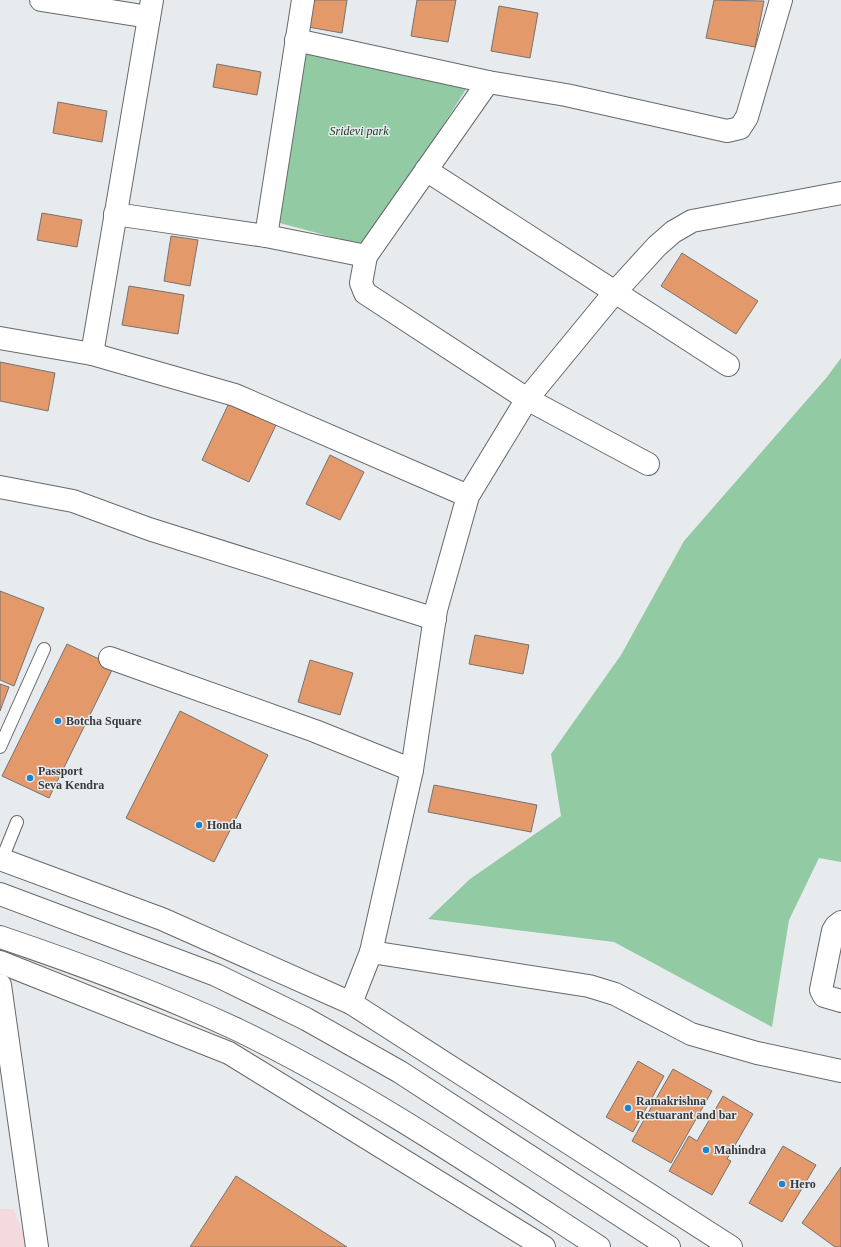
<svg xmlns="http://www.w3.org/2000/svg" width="841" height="1247" font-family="'Times New Roman',serif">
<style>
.industrial{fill:#f4d9dd}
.green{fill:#92caa4}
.building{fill:#e3996a;stroke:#767372}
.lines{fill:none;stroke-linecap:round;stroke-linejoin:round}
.service-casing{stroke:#66686a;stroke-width:14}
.minor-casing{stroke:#66686a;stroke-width:24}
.tertiary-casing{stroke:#66686a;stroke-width:24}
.primary-casing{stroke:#66686a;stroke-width:24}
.service{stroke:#fff;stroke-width:12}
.minor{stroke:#fff;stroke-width:22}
.tertiary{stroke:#fff;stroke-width:22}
.primary{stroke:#fff;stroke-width:22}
.poi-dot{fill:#1c84ce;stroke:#e8ebed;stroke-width:1.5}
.labels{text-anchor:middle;stroke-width:3;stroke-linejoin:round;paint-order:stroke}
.park-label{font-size:12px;font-style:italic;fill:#133520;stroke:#e8ebed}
.poi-label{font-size:12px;font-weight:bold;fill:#393a3b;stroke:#e8ebed;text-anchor:start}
</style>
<rect width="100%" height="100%" fill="#e8ebed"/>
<path class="industrial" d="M0 1209H13L30 1247H0Z"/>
<g class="green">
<path d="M302 52 470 83 366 246 276 222Z"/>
<path d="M841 358V862L819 858 789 920 772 1027 614 942 428 919 470 879 561 816 551 754 621 655 684 541 827 377Z"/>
</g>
<g class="building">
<path d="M312 0H347L342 33 308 27Z"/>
<path d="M417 0H456L448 42 411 36Z"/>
<path d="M714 0 764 1 755 47 706 38Z"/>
<path d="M499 6 538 13 530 58 491 51Z"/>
<path d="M217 64 261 72 257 95 213 87Z"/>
<path d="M58 102 107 111 102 142 53 133Z"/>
<path d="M42 213 82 220 77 247 37 240Z"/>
<path d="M171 236 198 240 190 286 164 281Z"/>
<path d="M682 253 758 301 736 334 661 286Z"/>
<path d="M129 286 184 295 178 334 122 325Z"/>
<path d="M0 362 55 373 48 411 0 401Z"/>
<path d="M229 403 276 425 249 482 202 460Z"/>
<path d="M330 455 364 472 340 520 306 504Z"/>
<path d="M0 591 44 608 14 686 0 680Z"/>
<path d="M475 635 529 645 523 674 469 664Z"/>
<path d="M67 644 114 666 49 798 2 776Z"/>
<path d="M310 660 353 673 340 715 298 702Z"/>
<path d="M0 684 9 687 0 711Z"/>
<path d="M180 711 268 755 214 862 126 818Z"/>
<path d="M434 785 537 805 531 832 428 812Z"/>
<path d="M638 1061 664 1076 633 1132 606 1117Z"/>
<path d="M673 1069 712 1091 671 1163 632 1141Z"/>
<path d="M723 1096 753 1114 727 1159 731 1161 712 1195 669 1171 689 1136 697 1141Z"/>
<path d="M783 1146 816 1165 782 1222 749 1203Z"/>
<path d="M841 1167V1247H835L802 1223Z"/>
<path d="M236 1176 347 1247H190Z"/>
</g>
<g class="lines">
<g class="service-casing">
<g id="service">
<path d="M0 747 44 649"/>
<path d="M2 859 17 822"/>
</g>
</g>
<g class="minor-casing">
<g id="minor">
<path d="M41 0 149 17"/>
<path d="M296 40 488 82 566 95 727 131 740 128 747 117 781 0"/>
<path d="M426 170 728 365"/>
<path d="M115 214 266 236 366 256 488 82"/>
<path d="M266 236 303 0"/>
<path d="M366 256 361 283 365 293 527 399 648 464"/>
<path d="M0 338 92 354 235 395 468 496"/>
<path d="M92 354 152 0"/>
<path d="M0 487 73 501 149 529 435 619"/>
<path d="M110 658 315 731 412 770"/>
<path d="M841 922 836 926 833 931 821 990 824 996 841 1001"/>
<path d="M371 952 589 986 615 994 691 1034 757 1053 841 1071"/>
<path d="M0 985 37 1247"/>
</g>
</g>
<g class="tertiary-casing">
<g id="tertiary">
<path d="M0 859 162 919 351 1003 731 1247"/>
<path d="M0 962 229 1053 544 1247"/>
<path d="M351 1003 371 952 412 770 436 610 468 496 527 399 615 292 657 246 673 232 692 221 841 193"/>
</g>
</g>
<g class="primary-casing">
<g id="primary">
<path d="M0 894 216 975 306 1019 400 1072 669 1247"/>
<path d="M0 937C80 964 161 994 238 1030 364 1091 482 1171 599 1247"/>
</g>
</g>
<use href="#service" class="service"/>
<use href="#minor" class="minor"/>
<use href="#tertiary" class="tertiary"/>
<use href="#primary" class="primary"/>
</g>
<g class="poi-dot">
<circle cx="58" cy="721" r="4"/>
<circle cx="30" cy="778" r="4"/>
<circle cx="199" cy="825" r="4"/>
<circle cx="628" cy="1108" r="4"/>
<circle cx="706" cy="1150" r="4"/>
<circle cx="782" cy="1184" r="4"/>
</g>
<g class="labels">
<g class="park-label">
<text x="359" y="135">Sridevi park</text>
</g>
<g class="poi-label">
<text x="66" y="725">Botcha Square</text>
<text x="38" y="775">Passport<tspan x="38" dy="14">Seva Kendra</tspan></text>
<text x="207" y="829">Honda</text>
<text x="636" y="1105">Ramakrishna<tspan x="636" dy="14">Restuarant and bar</tspan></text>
<text x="714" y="1154">Mahindra</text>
<text x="790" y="1188">Hero</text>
</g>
</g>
</svg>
